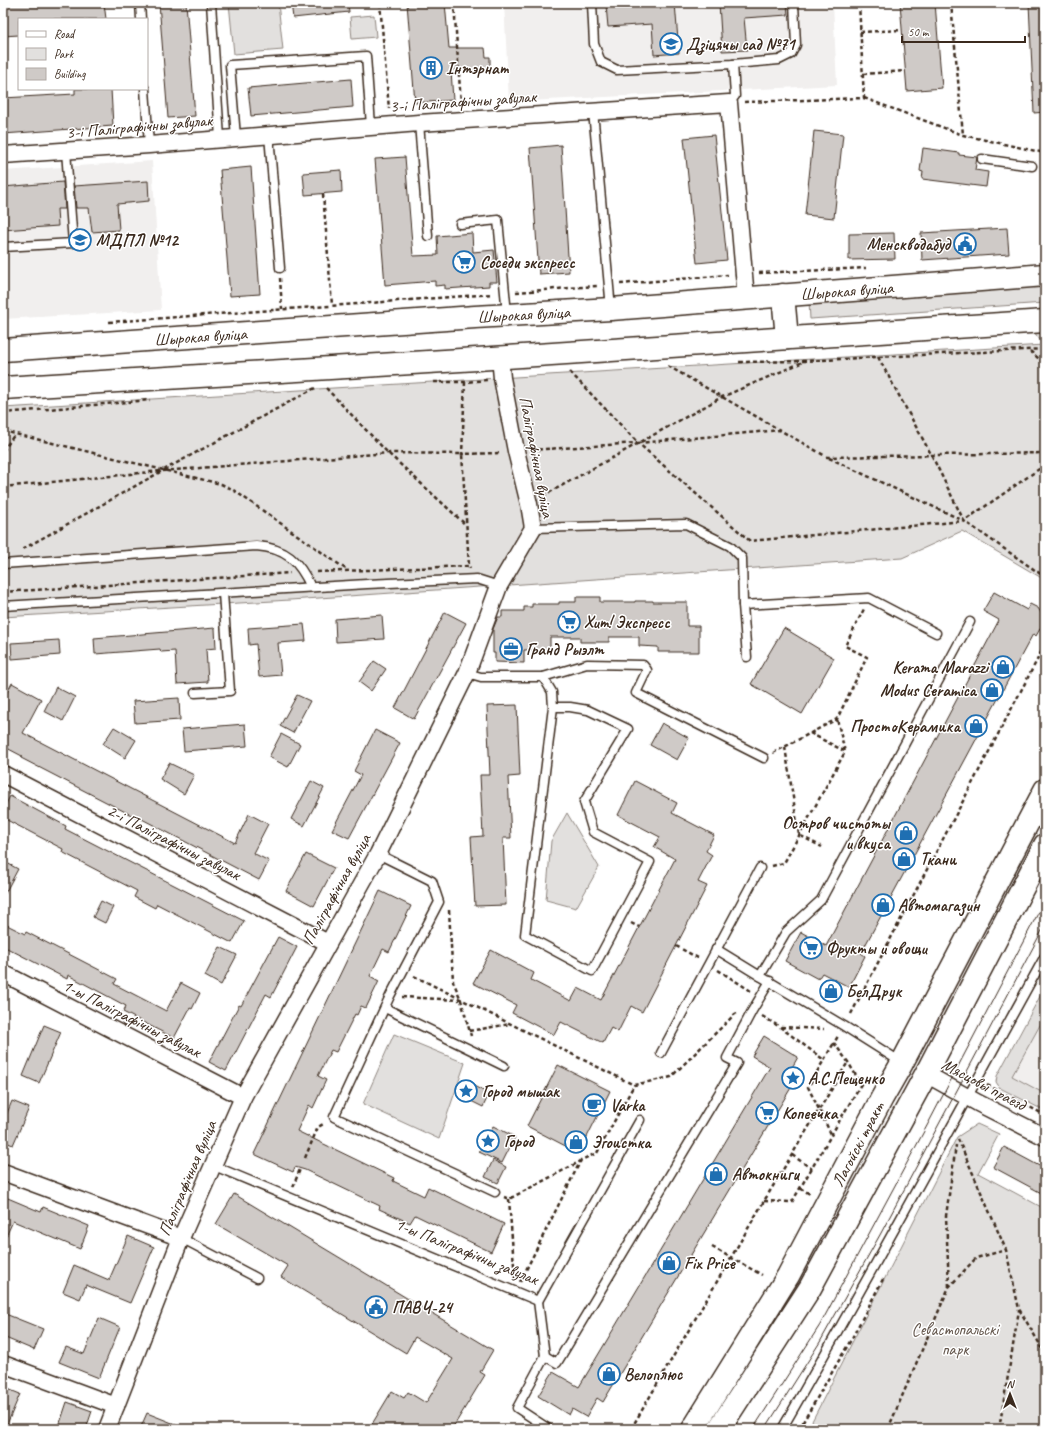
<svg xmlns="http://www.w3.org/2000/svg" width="1048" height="1432" font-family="Caveat,sans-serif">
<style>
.built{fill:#f1efee}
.green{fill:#e2e0de;stroke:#8e857e}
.building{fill:#cfcac7;stroke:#3b2a1e}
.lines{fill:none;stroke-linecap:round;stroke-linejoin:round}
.service-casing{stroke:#3b2a1e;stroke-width:11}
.minor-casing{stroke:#3b2a1e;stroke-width:19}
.secondary-casing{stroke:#3b2a1e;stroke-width:25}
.primary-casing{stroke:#3b2a1e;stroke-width:25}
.path{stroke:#3b2a1e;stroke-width:2.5;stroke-dasharray:4 3;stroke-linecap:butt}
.service{stroke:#fff;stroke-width:8}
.minor{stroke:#fff;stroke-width:16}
.secondary{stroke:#fff;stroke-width:22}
.primary{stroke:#fff;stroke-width:22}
.tram{stroke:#3b2a1e;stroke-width:1}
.labels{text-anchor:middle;stroke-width:3;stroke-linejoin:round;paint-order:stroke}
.poi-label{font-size:17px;font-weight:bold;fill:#3b2a1e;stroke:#fff;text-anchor:start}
.street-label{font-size:17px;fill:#3b2a1e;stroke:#fff}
.park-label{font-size:17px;fill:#65584e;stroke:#fff}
</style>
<rect width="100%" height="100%" fill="#fff"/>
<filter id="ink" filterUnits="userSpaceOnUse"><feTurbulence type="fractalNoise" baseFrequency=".025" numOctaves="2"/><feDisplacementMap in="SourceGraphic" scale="8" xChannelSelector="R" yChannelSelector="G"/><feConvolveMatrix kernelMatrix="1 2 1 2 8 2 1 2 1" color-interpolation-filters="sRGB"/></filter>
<g filter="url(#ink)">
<g class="built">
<path d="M504 3H833L837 85 509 102Z"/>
<path d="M152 161 161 310 3 319V171Z"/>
<path d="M1045 1016V1094L1012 1076Z"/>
</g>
<g class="green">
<path d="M229 3H278L283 50 234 54Z"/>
<path d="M374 15 376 37 352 39 350 17Z"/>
<path d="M1045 285V303L810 319 809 301Z"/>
<path d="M1034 332H1045V580L962 531 902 558 290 600 3 617V408L1044 345Z"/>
<path d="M567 813 599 867 576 908 546 900 551 841Z"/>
<path d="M1045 987V1016L1012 1076 1045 1094V1111L1000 1088 996 1082 997 1076Z"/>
<path d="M394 1034 465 1063 439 1139 363 1104Z"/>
<path d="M977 1124 999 1134 978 1173 1045 1209V1429H808L957 1137Z"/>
</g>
<g class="building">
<path d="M3 3H104L106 19H19V35L3 36Z"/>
<path d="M159 3H186L195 116 168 118Z"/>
<path d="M291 3H348L349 12 293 18Z"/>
<path d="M407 3H445L449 48H485L486 57H490V69L451 70 453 100 415 103Z"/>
<path d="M631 3H675L679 53 654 55 652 24 608 27 606 5Z"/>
<path d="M719 3H787L788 15 744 18 747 50 722 51Z"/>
<path d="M900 3H935L942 88 907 91Z"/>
<path d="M1029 3H1045V112L1034 113Z"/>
<path d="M351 79 353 107 251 116 248 88Z"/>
<path d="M75 89H111L113 126 3 134V98L75 94Z"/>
<path d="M814 131 843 134 834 218 805 215Z"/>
<path d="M714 135 727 260 697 263 684 138Z"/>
<path d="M561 145 569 272 539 274 530 148Z"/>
<path d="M923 148 959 153V155L977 157 975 170 988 172 986 187 922 179 923 172 920 171Z"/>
<path d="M405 157 413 256 438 255 437 236 472 233 473 252 494 250 497 282H489V286L445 289V285L435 286V281L385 285 375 159Z"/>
<path d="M251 167 260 294 230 296 220 170Z"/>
<path d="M341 170 342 192 305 195 303 173Z"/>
<path d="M148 181 149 201 117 204 119 230 92 232 89 208H76L74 186Z"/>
<path d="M63 182 65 209H57L58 226 3 230V187Z"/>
<path d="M1007 228 1009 254 922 260 921 233Z"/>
<path d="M894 233 895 259 849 260V234Z"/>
<path d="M994 592 1027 610 1030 604 1038 608 1042 614 1044 622 1036 636 1033 634 861 953 865 956 849 987 822 973 818 979 785 961 801 932 826 946 999 620 983 611Z"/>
<path d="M576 597H600V602H635V601H653V602H687V626H699V652H658V647L639 646V637H609V642H580V637H550V650H524V663L495 662V653H493V629L498 617H502V611H524V607H532V604H559V602H576Z"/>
<path d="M445 612 466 623 414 719 395 708Z"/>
<path d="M382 615 384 639 336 642 335 619Z"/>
<path d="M304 624 306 641 278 643 281 675 259 677 256 644 249 645 248 628Z"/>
<path d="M215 628 216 648 206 649 208 682 177 684 175 651 161 652 160 649 95 654 94 638Z"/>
<path d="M784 628 834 658 802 714 751 684Z"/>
<path d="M59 640 60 655 12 659 11 643Z"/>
<path d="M374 661 386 669 371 691 359 682Z"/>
<path d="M12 683 41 699 23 733 235 843 249 814 268 824 253 853 269 861 259 880 138 817 137 818 21 758 22 756 3 746V700Z"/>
<path d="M56 687 75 697 63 721 44 711Z"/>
<path d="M297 695 310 701 293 733 280 726Z"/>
<path d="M179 698 180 720 135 723 133 701Z"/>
<path d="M517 705 520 776 508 777 511 838H503L506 905 475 906 471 837 483 836 480 775H490L487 706Z"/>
<path d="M662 723 689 738 677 760 650 745Z"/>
<path d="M245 724 247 746 184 751 182 729Z"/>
<path d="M114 727 136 740 125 758 103 744Z"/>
<path d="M375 730 400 743 349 838 332 830 361 775 354 771Z"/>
<path d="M281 734 300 744 288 767 269 757Z"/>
<path d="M169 763 194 775 184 794 160 779Z"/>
<path d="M311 781 324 788 304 826 291 819Z"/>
<path d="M635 781 677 803 672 813 714 835 706 851 712 855 698 882 707 886 642 1012 631 1006 618 1032 611 1028 603 1043 561 1022 554 1035 512 1013 516 1005 473 983 491 950 534 973 531 980 571 1001 578 988 601 1000 675 859 654 847 660 837 618 815Z"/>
<path d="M10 796 66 826 65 829 244 921 232 943 157 904 155 908 134 897 137 891 62 852 63 849 3 818V810Z"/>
<path d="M306 854 334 868 314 906 286 891Z"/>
<path d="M3 861 18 869 3 897Z"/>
<path d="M380 891 411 906 389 952 383 949 370 976 379 981 366 1008 361 1006 357 1015 355 1014 336 1052 331 1050 318 1076 326 1080 313 1108 309 1105 297 1131 394 1178 393 1181 424 1196 428 1187 504 1224 491 1252 415 1215 410 1223 379 1209 380 1206 305 1170 295 1167 293 1172 254 1154Z"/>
<path d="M101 901 113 907 105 923 93 917Z"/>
<path d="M3 923 25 934 26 932 117 979 114 984 166 1011 181 983 200 993 192 1009 190 1008 174 1038 123 1012 126 1006 68 975 67 979 3 946Z"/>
<path d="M278 937 297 947 271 997 266 994 226 1071 209 1062 239 1005 241 1006Z"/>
<path d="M220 947 237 955 221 985 205 976Z"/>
<path d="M44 1025 61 1032 39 1083 23 1076Z"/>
<path d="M764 1036 798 1057 790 1071 798 1076 603 1402 597 1398 586 1417 572 1409 569 1415 538 1396 553 1372 579 1387 770 1067 752 1056Z"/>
<path d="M558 1065 610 1091 579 1153 527 1126Z"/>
<path d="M468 1083 489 1094 483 1107 461 1096Z"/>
<path d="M12 1101 29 1108 13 1145 3 1141V1123Z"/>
<path d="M493 1126 515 1137 502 1163 479 1152Z"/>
<path d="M1004 1147 1045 1169V1195L993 1167Z"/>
<path d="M493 1160 506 1167 498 1183 485 1177Z"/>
<path d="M234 1194 493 1350 480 1372 485 1375 452 1429H369L392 1391 404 1398 408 1392 426 1403 453 1359 415 1337 406 1353 281 1277 288 1266 216 1224Z"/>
<path d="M3 1196 41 1212 43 1207 89 1226 80 1249 13 1221 3 1243Z"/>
<path d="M128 1236 154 1247 130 1303 86 1285 80 1299 63 1292 74 1265 109 1280Z"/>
<path d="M3 1313 43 1329 34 1350 3 1337Z"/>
<path d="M99 1318 120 1327 99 1378 59 1362 66 1347 84 1354Z"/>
<path d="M3 1387 20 1394 5 1429H3Z"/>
<path d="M67 1402 92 1411 86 1429H58Z"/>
<path d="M147 1413 185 1428V1429H140Z"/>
</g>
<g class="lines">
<g class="service-casing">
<g id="service">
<path d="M140 3 141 19"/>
<path d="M211 3 220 138"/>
<path d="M592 3 594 44 601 62 617 70 733 64 779 60 791 54 796 45 794 3"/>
<path d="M145 89 149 145"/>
<path d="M729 103 735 96 733 64"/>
<path d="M593 111 611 309"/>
<path d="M419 123 428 236"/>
<path d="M269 135 280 268"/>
<path d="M236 137 230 65 366 56 371 126"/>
<path d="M982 159 1032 166"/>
<path d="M460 224 498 220 507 314"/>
<path d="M3 247 73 243 66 151"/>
<path d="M533 528 686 524 730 546 742 558 743 605 747 657"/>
<path d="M3 564 256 546C286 548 299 561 311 587"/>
<path d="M743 605 869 598 936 633"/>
<path d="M3 606 367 584 477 579 499 586"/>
<path d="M467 673 481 677H543L552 692 553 707H570L588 710 628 729 584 802 593 832 650 862 592 971 525 935 553 707"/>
<path d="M543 677 587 664 643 665 647 670 636 693 764 758"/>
<path d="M195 693 230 691 223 593"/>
<path d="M378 854 432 881 439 902 390 996 334 1117 495 1192"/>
<path d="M716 949 760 976"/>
<path d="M385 1008 504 1066"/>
<path d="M661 1053 760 868"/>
<path d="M901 1062 844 1026 760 976 786 932 821 900 970 622"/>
<path d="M212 1165 538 1301 640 1120"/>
<path d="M181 1238 257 1278"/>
<path d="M538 1301 545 1356 517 1408 549 1429"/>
<path d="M545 1356 557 1363 737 1063 727 1058 752 1011 770 981"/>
<path d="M782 1429C872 1273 958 1114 1045 956"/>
</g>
</g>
<g class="minor-casing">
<g id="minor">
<path d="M3 155 149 145 419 123 729 103 746 298"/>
<path d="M3 774 328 943"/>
<path d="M3 973 243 1097"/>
<path d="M926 1074 978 1103 1045 1137"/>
<path d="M3 1172 181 1238"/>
<path d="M3 1364 116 1406"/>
<path d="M107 1429 181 1238 243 1097 378 854 467 673 499 586 533 528 529 504 516 451 502 378 500 357"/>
</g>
</g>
<g class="secondary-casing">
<g id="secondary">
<path d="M783 295 787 338"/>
<path id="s1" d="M3 350 475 317 611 309 1045 275"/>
<path d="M3 388 477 359 1045 321"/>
</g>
</g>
<g class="primary-casing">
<g id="primary">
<path id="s2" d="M693 1429 788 1276 882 1098 902 1063 1045 790"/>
<path d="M719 1429 810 1288 926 1074 1045 845"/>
</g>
</g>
<g class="path">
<path d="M380 3 389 109"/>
<path d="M454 3 461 104"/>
<path d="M951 3 963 135"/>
<path d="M860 32 902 30"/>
<path d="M863 74 905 71"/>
<path d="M864 98 963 135 1045 153"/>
<path d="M744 102 864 98 859 3"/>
<path d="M323 194 332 305"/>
<path d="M759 273 866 268"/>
<path d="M280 278 282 309"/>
<path d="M620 284 728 275"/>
<path d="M516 292 597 286"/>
<path d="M109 322 493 294"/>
<path d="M1030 351 1045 364"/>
<path d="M878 357 932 456 964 521 1045 465"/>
<path d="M739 362 806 361 878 357 1045 349"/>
<path d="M668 366 827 457 1045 453"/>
<path d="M570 372 638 443 780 430"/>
<path d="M434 382H465L487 380"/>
<path d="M465 382 462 454 500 453"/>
<path d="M315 388 162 471 388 453 462 454 469 566 470 568"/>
<path d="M326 388 388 453 466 525"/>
<path d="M3 413 150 400"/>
<path d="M3 431 221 484 232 489 347 570"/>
<path d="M531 450 638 443 750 541 964 521"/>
<path d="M3 451 15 434"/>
<path d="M829 458 964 521 1045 577"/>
<path d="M3 487 160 471"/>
<path d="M543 496 722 397 803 362"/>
<path d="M23 549 162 471"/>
<path d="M317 572 468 566"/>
<path d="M3 592 290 573"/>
<path d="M810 733 844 751"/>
<path d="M785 747 799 835 822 847"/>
<path d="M773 753 837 719 867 657 845 646 864 609"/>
<path d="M772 866 784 863 845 752 837 719"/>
<path d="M449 910 453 981 461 1000 471 1036"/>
<path d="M631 923 639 927"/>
<path d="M676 946 698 958"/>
<path d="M718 970 751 991"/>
<path d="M414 976 634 1085"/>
<path d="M402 997 459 1000"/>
<path d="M851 1014 1045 645"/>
<path d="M762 1016 780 1027 824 1060"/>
<path d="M781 1027 824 1029"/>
<path d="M469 1031 510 1024"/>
<path d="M987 1085 1045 1115"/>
<path d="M831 1134 808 1087 834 1043"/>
<path d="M958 1139 1006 1250 1019 1309 1045 1353"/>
<path d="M792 1155 812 1169"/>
<path d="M305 1158 318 1127 325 1123"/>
<path d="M293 1187 300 1169"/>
<path d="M800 1188 810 1194"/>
<path d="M504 1197 509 1199 581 1161"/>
<path d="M509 1199 515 1279"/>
<path d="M764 1201 792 1202 861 1084 848 1062 834 1043 838 1036"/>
<path d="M712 1247 762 1275"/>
<path d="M520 1282 581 1160 597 1153 634 1085 671 1077 735 1014 737 1013"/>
<path d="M949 1287 946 1216 956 1145"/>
<path d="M631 1429 764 1201 848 1062"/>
<path d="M799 1429 852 1338 883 1279"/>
<path d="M888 1429 949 1287 976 1258 1006 1250"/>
<path d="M999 1429 1019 1310"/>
</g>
<use href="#service" class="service"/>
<use href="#minor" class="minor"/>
<use href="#secondary" class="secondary"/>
<use href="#primary" class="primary"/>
<g class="tram">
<path d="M753 1429 820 1325 929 1122 1045 900"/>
<path d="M765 1429 820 1342 881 1233 1045 925"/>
</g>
</g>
</g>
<defs>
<g id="school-ring" transform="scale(1.15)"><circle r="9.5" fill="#fff" stroke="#1f6fb2" stroke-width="1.5"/><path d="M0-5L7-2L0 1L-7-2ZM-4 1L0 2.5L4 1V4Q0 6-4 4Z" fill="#1f6fb2"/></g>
<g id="building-ring" transform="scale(1.15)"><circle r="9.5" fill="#fff" stroke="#1f6fb2" stroke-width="1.5"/><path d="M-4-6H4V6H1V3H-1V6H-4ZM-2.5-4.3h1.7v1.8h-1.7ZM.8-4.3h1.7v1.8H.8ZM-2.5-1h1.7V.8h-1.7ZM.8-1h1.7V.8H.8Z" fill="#1f6fb2"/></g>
<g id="university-ring" transform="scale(1.15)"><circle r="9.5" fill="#fff" stroke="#1f6fb2" stroke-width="1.5"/><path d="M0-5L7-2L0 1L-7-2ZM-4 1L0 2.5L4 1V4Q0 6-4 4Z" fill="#1f6fb2"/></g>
<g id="civic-ring" transform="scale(1.15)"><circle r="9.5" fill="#fff" stroke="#1f6fb2" stroke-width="1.5"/><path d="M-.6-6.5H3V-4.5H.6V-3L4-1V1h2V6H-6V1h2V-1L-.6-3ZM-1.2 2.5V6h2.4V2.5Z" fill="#1f6fb2"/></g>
<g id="supermarket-ring" transform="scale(1.15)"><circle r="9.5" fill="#fff" stroke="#1f6fb2" stroke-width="1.5"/><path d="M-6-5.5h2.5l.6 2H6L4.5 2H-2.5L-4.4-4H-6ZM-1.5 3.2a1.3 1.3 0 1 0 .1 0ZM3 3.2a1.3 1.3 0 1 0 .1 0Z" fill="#1f6fb2"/></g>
<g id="office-ring" transform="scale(1.15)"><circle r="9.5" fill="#fff" stroke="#1f6fb2" stroke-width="1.5"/><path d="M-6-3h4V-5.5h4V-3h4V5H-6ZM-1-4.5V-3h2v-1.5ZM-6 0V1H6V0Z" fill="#1f6fb2"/></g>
<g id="shop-ring" transform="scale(1.15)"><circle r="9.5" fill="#fff" stroke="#1f6fb2" stroke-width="1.5"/><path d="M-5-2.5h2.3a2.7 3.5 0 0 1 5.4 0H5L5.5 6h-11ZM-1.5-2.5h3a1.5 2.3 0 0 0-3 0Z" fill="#1f6fb2"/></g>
<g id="sight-ring" transform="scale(1.15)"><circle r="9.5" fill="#fff" stroke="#1f6fb2" stroke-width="1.5"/><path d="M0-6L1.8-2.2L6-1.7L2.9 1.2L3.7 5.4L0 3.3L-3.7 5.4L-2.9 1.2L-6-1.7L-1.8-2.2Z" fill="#1f6fb2"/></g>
<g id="cafe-ring" transform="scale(1.15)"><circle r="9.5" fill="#fff" stroke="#1f6fb2" stroke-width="1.5"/><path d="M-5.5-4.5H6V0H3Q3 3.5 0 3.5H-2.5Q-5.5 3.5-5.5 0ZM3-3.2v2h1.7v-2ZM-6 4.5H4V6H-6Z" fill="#1f6fb2"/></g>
</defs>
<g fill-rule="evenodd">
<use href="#school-ring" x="671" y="44"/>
<use href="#building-ring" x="431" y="68"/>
<use href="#university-ring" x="80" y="240"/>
<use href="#civic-ring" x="965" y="244"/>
<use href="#supermarket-ring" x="464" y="262"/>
<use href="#supermarket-ring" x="569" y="622"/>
<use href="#office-ring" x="511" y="649"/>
<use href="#shop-ring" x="1003" y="667"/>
<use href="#shop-ring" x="992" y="690"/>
<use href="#shop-ring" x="976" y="726"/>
<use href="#shop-ring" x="906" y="833"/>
<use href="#shop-ring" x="904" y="859"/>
<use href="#shop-ring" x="883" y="905"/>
<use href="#supermarket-ring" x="811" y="948"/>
<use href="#shop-ring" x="831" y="991"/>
<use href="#sight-ring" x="793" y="1078"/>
<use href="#sight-ring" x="466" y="1091"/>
<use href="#cafe-ring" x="594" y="1105"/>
<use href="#supermarket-ring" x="767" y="1113"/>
<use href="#sight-ring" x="488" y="1141"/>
<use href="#shop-ring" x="576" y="1142"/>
<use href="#shop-ring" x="716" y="1174"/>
<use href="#shop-ring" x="669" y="1263"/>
<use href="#civic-ring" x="376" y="1307"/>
<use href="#shop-ring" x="609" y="1374"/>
</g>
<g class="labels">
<g class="poi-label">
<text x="686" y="50">Дзіцячы сад №71</text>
<text x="446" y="74">Інтэрнат</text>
<text x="96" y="246">МДПЛ №12</text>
<text x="950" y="250" text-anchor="end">Менскводабуд</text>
<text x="480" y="268">Соседи экспресс</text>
<text x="584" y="628">Хит! Экспресс</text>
<text x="526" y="655">Гранд Рыэлт</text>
<text x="988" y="673" text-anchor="end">Kerama Marazzi</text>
<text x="976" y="696" text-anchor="end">Modus Ceramica</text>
<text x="960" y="732" text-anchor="end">ПростоКерамика</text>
<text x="890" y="829" text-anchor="end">Остров чистоты<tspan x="890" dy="20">и вкуса</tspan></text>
<text x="920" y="865">Ткани</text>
<text x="898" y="911">Автомагазин</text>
<text x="826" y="954">Фрукты и овощи</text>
<text x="846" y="997">БелДрук</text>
<text x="808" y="1084">А.С.Пещенко</text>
<text x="482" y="1097">Город мышак</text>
<text x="610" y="1111">Varka</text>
<text x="782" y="1119">Копеечка</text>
<text x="504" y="1147">Город</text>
<text x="592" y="1148">Эгоистка</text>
<text x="732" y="1180">Автокниги</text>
<text x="684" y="1269">Fix Price</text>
<text x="392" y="1313">ПАВЧ-24</text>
<text x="624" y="1380">Велоплюс</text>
</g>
<g class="street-label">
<text transform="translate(463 101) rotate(-4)" y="6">3-і Паліграфічны завулак</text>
<text transform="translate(139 126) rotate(-5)" y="6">3-і Паліграфічны завулак</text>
<text dy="6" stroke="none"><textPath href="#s1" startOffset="846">Шырокая вуліца</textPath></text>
<text dy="6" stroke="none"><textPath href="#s1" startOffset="522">Шырокая вуліца</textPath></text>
<text dy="6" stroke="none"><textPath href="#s1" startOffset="198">Шырокая вуліца</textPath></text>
<text transform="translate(537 457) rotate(79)" y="6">Паліграфічная вуліца</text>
<text transform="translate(174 842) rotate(27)" y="6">2-і Паліграфічны завулак</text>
<text transform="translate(336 889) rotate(-61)" y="6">Паліграфічная вуліца</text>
<text transform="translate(132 1018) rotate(27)" y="6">1-ы Паліграфічны завулак</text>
<text transform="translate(984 1084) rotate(28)" y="6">Мясцовы праезд</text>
<text dy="6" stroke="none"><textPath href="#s2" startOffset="329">Лагойскі тракт</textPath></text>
<text transform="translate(187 1178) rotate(-67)" y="6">Паліграфічная вуліца</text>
<text transform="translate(467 1251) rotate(22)" y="6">1-ы Паліграфічны завулак</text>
</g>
<g class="park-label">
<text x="955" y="1335">Севастопальскі<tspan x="955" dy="20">парк</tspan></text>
</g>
</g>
<rect width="1048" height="1432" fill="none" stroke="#fff" stroke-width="16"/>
<rect x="8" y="8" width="1032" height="1416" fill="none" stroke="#3b2a1e" stroke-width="1.5" filter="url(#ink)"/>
<rect x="18" y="18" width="130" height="72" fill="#ffffff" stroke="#b1aaa5"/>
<rect x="26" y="31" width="20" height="6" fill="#ffffff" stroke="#b1aaa5"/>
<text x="54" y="38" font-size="12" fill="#3b2a1e">Road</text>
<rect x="26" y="48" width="20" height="12" fill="#e2e0de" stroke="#b1aaa5"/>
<text x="54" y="58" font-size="12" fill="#3b2a1e">Park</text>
<rect x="26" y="68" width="20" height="12" fill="#cfcac7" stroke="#b1aaa5"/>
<text x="54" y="78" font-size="12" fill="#3b2a1e">Building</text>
<g transform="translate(1010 1394)" stroke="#ffffff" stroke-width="3" paint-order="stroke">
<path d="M0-3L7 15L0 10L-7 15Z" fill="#3b2a1e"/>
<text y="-6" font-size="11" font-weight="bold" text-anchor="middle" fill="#3b2a1e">N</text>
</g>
<path d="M902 36v6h123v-6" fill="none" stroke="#3b2a1e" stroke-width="2"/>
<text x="908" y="36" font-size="12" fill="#3b2a1e" stroke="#ffffff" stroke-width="3" paint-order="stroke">50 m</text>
</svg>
